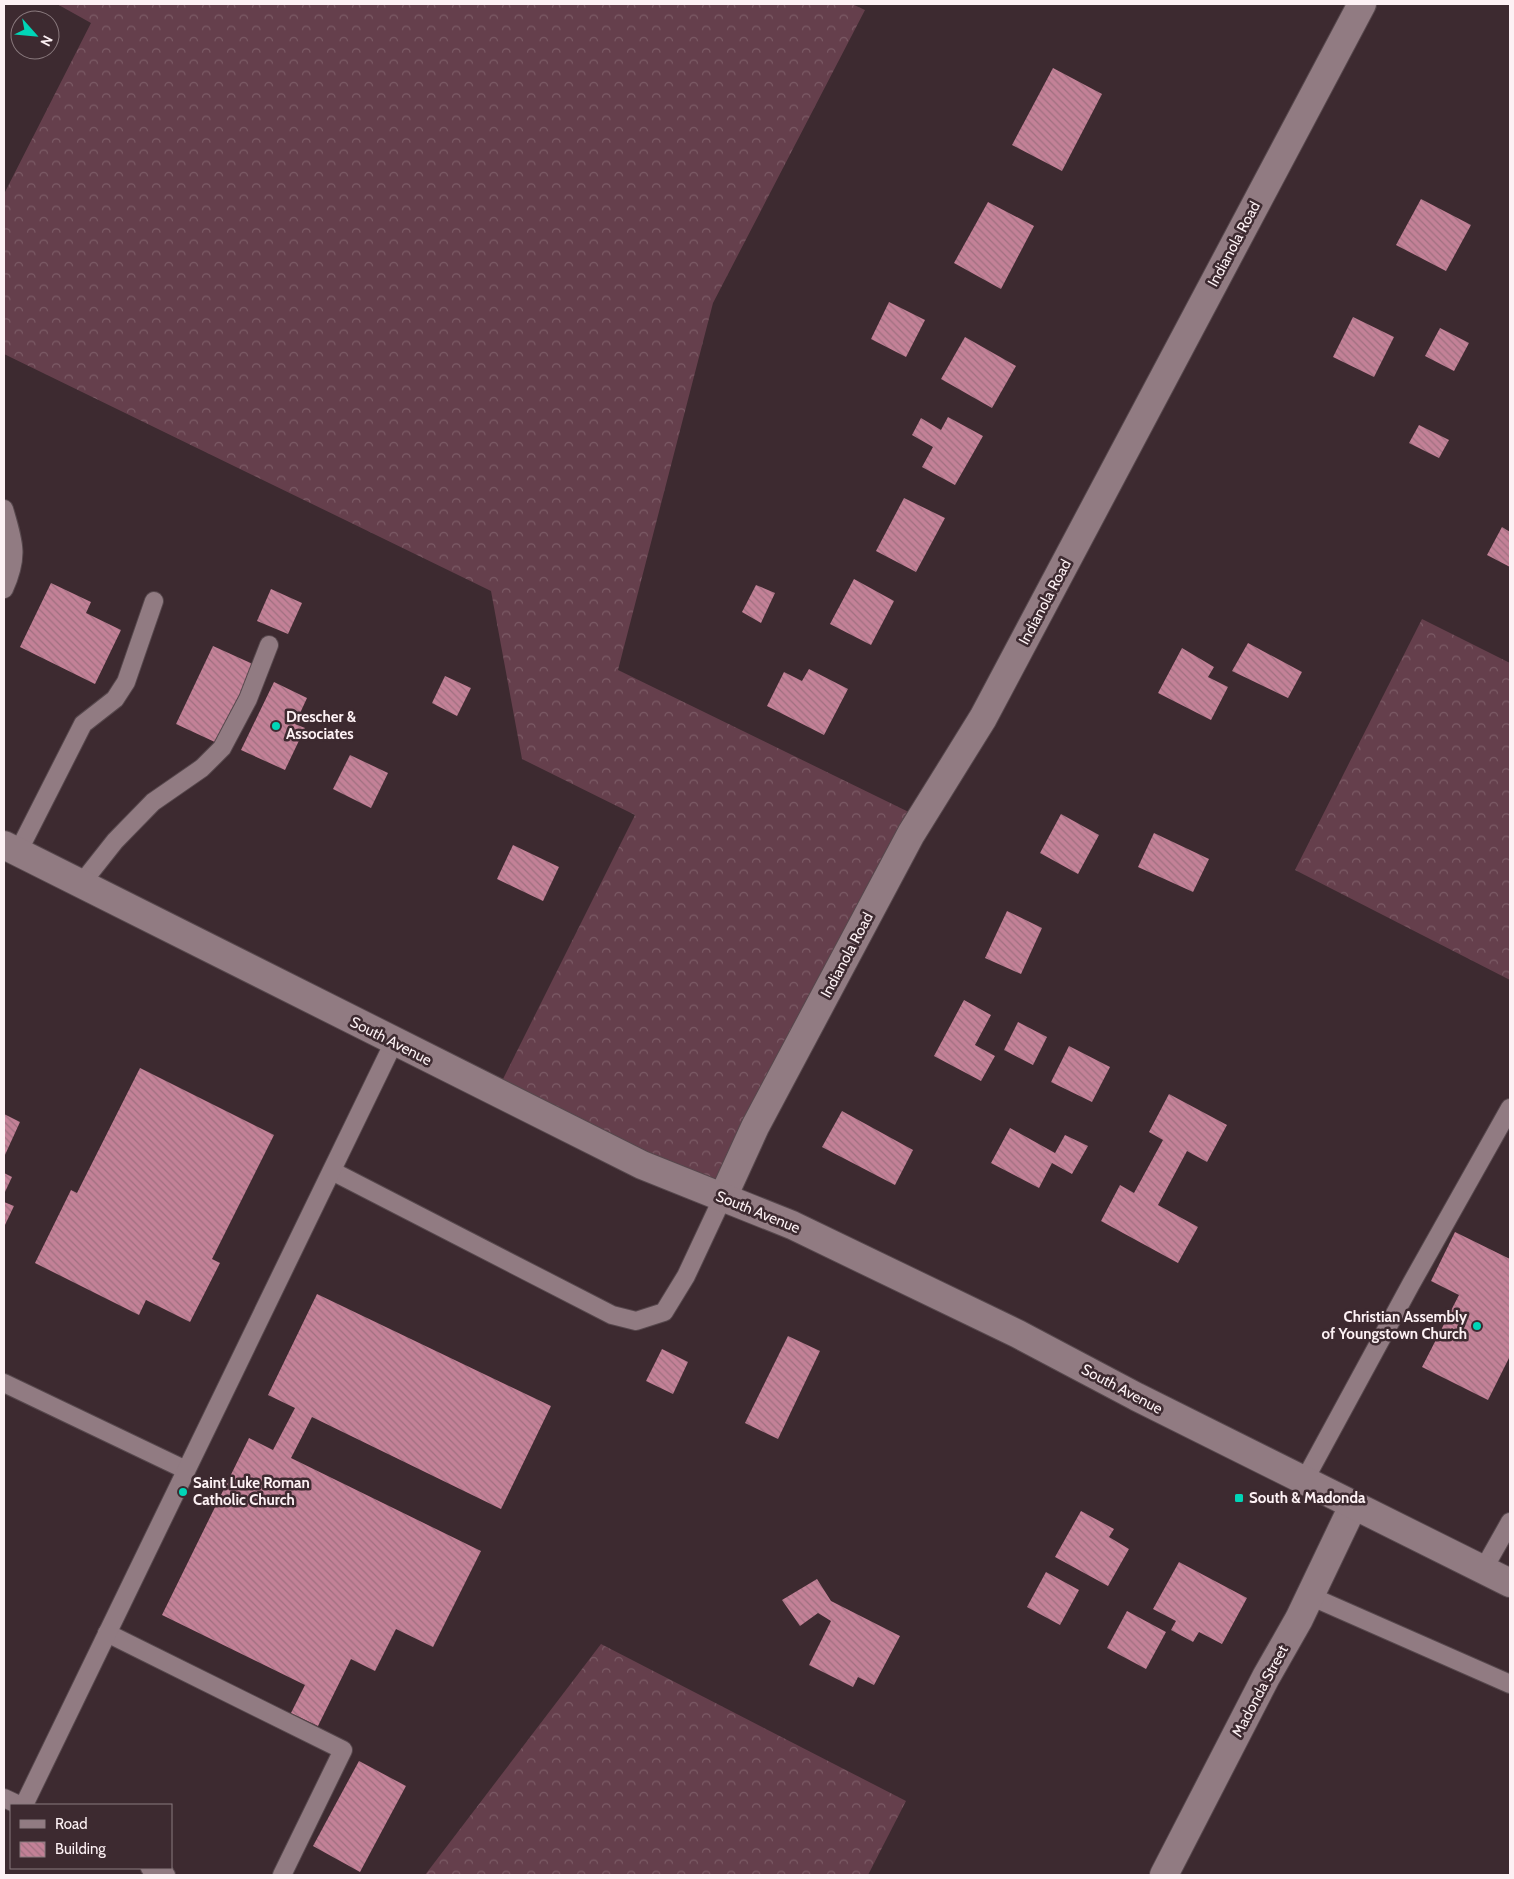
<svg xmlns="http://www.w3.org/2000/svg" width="1514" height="1879" font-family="Cabin,sans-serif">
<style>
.forest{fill:url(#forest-crowns)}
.building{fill:url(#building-back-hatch)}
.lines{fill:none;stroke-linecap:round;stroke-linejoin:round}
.service-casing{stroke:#57484d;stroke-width:20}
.minor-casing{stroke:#57484d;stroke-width:30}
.tertiary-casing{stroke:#57484d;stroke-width:30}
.secondary-casing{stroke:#57484d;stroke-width:30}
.service{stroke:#917b82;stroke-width:18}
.minor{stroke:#917b82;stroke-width:28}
.tertiary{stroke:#917b82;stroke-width:28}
.secondary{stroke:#917b82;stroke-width:28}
.poi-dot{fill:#00d5b7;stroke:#3d2a30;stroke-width:2}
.labels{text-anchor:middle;stroke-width:5;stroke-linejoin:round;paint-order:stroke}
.street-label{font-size:15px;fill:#fdf1f4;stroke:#3d2a30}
.poi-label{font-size:15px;font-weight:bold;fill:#fdf1f4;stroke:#3d2a30;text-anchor:start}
</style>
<defs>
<pattern id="forest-crowns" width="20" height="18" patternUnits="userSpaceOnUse" patternTransform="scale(1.25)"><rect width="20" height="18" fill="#653f4c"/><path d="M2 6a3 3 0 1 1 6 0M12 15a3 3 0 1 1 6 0" fill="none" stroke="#7c5b66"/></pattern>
<pattern id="building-back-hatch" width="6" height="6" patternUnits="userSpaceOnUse" patternTransform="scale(1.25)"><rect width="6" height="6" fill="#c38197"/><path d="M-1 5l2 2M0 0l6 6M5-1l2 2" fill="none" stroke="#9f7080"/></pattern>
</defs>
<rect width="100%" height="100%" fill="#3d2a30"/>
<g class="forest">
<path d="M57 4H852L865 10 713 303 618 670 921 818 723 1197 496 1093 635 815 522 759 491 591 4 354V194L91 23Z"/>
<path d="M1422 619 1510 663V980L1295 870Z"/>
<path d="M601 1644 906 1801 868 1875H425Z"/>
</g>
<g class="building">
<path d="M1053 68 1102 94 1062 171 1012 145Z"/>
<path d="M1421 199 1471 225 1446 271 1396 245Z"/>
<path d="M988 202 1034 226 1001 289 954 263Z"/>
<path d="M889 302 925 320 906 357 871 339Z"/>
<path d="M1353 317 1394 337 1374 377 1333 357Z"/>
<path d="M1440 328 1469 343 1454 371 1425 356Z"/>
<path d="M965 337 1016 366 992 408 941 379Z"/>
<path d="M948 417 983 436 955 485 922 467 933 447 912 435 921 418 941 430Z"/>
<path d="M1419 425 1449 440 1439 458 1409 443Z"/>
<path d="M904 498 945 518 916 572 876 551Z"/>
<path d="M1502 527 1510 532V567L1487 555Z"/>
<path d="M854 579 894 601 871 645 830 624Z"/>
<path d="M51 583 91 602 86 613 121 630 95 684 20 647Z"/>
<path d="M756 585 775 593 761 623 742 612Z"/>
<path d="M271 589 302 603 288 634 257 621Z"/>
<path d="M1248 643 1302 672 1288 698 1232 671Z"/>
<path d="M213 646 255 665 217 743 176 724Z"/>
<path d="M1182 648 1214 667 1208 677 1228 687 1211 720 1158 693Z"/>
<path d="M809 669 848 689 824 735 767 706 784 672 802 681Z"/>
<path d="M445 676 471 688 457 716 432 703Z"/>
<path d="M274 682 307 698 295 724 305 728 285 770 241 750Z"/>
<path d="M350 755 388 773 371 808 333 789Z"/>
<path d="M1061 814 1099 835 1078 874 1040 853Z"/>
<path d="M1154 833 1209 859 1193 892 1138 867Z"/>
<path d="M513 845 559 867 543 901 497 879Z"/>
<path d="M1007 911 1042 928 1021 974 985 958Z"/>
<path d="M964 1000 991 1015 975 1045 995 1056 981 1081 934 1056Z"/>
<path d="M1018 1022 1047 1037 1033 1065 1004 1050Z"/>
<path d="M1069 1046 1110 1067 1092 1102 1051 1082Z"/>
<path d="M140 1068 274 1135 212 1259 220 1263 190 1322 146 1300 139 1315 35 1263 71 1190 77 1193Z"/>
<path d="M1169 1094 1227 1125 1207 1162 1187 1151 1158 1205 1198 1227 1178 1263 1101 1221 1120 1185 1134 1193 1163 1140 1149 1132Z"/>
<path d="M842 1111 913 1150 895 1185 822 1147Z"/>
<path d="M4 1114 20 1122 4 1157Z"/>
<path d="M1010 1128 1055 1153 1065 1135 1088 1146 1072 1174 1052 1163 1039 1188 991 1163Z"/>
<path d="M4 1173 12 1177 4 1194Z"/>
<path d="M4 1202 14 1206 4 1227Z"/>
<path d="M1455 1232 1510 1259V1356L1488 1400 1422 1367 1459 1295 1431 1281Z"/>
<path d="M317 1294 551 1406 501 1509 312 1417 291 1458 481 1551 433 1647 396 1629 375 1671 351 1659 318 1726 291 1713 305 1685 162 1615 249 1438 273 1450 295 1408 268 1395Z"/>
<path d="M788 1336 820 1351 778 1439 745 1423Z"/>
<path d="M662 1349 688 1362 673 1394 646 1381Z"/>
<path d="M1081 1511 1114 1529 1109 1537 1129 1549 1108 1586 1055 1557Z"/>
<path d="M1179 1562 1247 1598 1222 1644 1199 1632 1193 1642 1171 1630 1176 1621 1153 1609Z"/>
<path d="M1046 1572 1079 1590 1060 1625 1027 1607Z"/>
<path d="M817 1579 831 1601 900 1636 874 1685 858 1677 853 1687 809 1665 831 1621 818 1613 800 1626 782 1600Z"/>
<path d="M1127 1611 1166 1632 1146 1669 1107 1648Z"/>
<path d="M359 1761 406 1786 360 1872 313 1846Z"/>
</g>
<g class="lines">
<g class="service-casing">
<g id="service">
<path d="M4 509C14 543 19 556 4 589"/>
<path d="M18 852 83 724 115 699 126 682 154 601"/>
<path d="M81 884 115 841 153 802 202 768 222 748 248 699 269 645"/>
<path d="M332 1171 612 1315 636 1321 664 1312 686 1276 723 1197"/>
<path d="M4 1383 186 1470"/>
<path d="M1304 1481 1411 1284 1510 1108"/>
<path d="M1483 1570 1510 1522"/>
<path d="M1310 1596 1510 1684"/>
<path d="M107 1633 343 1750 282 1875"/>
<path d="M4 1798 19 1805"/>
<path d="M24 1805 394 1042"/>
<path d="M150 1868 166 1875"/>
</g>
</g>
<g class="minor-casing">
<path id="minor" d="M1164 1875 1266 1677 1299 1619 1353 1506"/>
</g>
<g class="tertiary-casing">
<path id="tertiary" d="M723 1197 755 1127 911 834 983 718 1362 4"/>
</g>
<g class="secondary-casing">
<path id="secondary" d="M4 845 642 1165 792 1225 1018 1334 1137 1397 1510 1583"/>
</g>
<use href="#service" class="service"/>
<use href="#minor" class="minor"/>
<use href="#tertiary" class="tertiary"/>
<use href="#secondary" class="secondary"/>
</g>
<g class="poi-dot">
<circle cx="276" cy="726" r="5"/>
<circle cx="1477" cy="1326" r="5"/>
<circle cx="183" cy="1492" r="5"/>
<rect x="1234" y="1493" width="10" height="10" rx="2.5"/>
</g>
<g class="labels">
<g class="street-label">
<text transform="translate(1234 244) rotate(-62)" y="5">Indianola Road</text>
<text transform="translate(1045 602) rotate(-62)" y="5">Indianola Road</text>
<text transform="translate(847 955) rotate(-62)" y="5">Indianola Road</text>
<text transform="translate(391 1041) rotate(27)" y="5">South Avenue</text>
<text transform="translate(758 1212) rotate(22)" y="5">South Avenue</text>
<text transform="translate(1122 1389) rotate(28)" y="5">South Avenue</text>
<text transform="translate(1260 1691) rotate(-62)" y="5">Madonda Street</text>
</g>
<g class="poi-label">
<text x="286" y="722">Drescher &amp;<tspan x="286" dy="17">Associates</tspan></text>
<text x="1467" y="1322" text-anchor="end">Christian Assembly<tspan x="1467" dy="17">of Youngstown Church</tspan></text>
<text x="193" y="1488">Saint Luke Roman<tspan x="193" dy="17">Catholic Church</tspan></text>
<text x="1249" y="1503">South &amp; Madonda</text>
</g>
</g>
<rect width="1514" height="1879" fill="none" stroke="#fdf1f4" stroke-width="10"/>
<rect x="10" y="1804" width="162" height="65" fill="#3d2a30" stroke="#8a7a7e"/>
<rect x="20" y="1820" width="25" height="8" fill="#917b82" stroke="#8a7a7e"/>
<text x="55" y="1829" font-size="15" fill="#fdf1f4">Road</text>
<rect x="20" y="1842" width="25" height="15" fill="url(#building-back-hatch)" stroke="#8a7a7e"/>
<text x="55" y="1854" font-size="15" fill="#fdf1f4">Building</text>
<g transform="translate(35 35) rotate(117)"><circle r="24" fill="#3d2a30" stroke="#8a7a7e"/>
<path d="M0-4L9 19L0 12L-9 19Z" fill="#00d5b7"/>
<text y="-8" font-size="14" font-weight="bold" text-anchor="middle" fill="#fdf1f4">N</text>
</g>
</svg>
